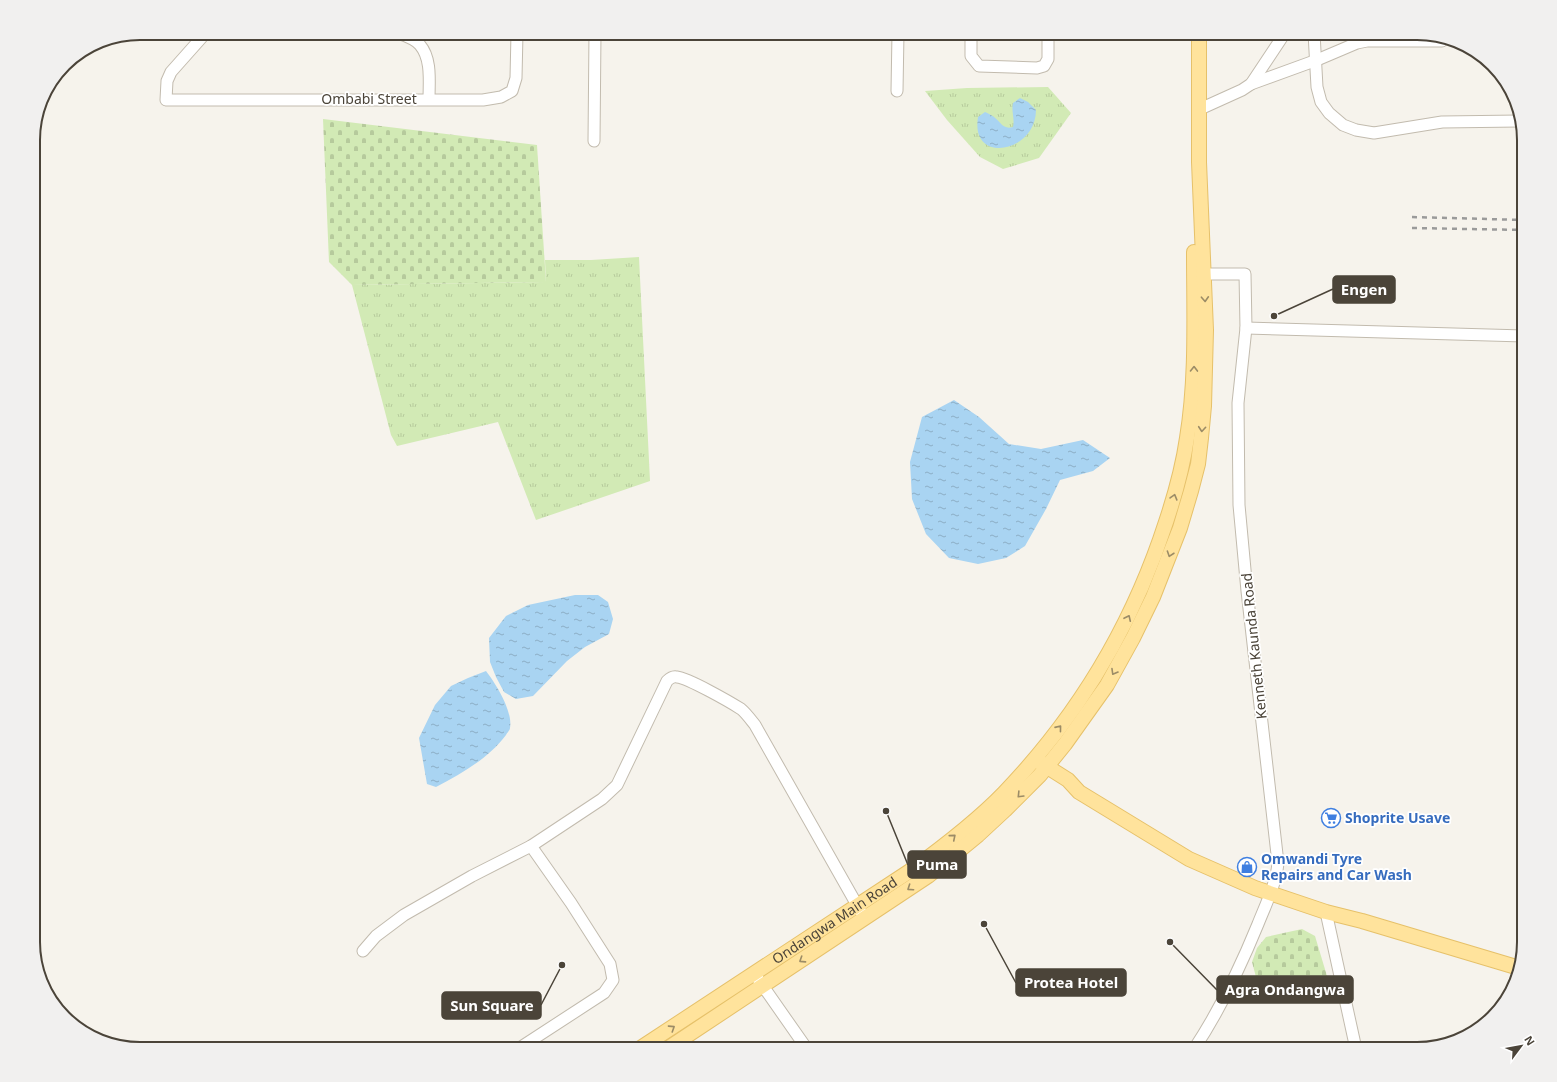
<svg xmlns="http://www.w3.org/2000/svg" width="1557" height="1082" font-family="'Noto Sans',sans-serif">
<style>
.grass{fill:url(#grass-tufts)}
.cemetery{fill:url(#cemetery-stones)}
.water{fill:url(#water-ripples)}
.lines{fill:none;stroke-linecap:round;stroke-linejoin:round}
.minor-casing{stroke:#c2bbae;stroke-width:13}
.major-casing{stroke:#e6c16a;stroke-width:16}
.minor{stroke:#fff;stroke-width:11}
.major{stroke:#ffe39c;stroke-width:14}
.rail{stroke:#9a9a9a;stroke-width:2.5;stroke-dasharray:5 5;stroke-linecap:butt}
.oneway{stroke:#9c8c66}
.labels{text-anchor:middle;stroke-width:3.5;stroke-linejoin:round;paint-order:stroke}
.street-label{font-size:14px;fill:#4b4439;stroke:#fff}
.shop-label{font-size:14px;font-weight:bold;fill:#366cbe;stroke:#fff;text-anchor:start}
.rim{fill:none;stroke:#4b4439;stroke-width:2}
.leader{fill:none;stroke:#4b4439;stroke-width:1.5}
.callout-dot{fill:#4b4439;stroke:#fff;stroke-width:1.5}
.callout{fill:#4b4439;stroke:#4b4439;stroke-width:1.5}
.callout-label{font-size:15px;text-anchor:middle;font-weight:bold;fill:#fff}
</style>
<defs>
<pattern id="grass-tufts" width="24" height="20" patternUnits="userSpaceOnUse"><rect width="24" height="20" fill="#d2eab5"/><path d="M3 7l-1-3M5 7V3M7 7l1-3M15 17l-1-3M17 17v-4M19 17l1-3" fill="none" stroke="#b6ca9c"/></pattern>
<pattern id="cemetery-stones" width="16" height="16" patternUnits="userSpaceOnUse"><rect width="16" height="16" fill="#d2eab5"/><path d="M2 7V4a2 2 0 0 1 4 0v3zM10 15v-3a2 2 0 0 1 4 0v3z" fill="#b6ca9c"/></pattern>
<pattern id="water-ripples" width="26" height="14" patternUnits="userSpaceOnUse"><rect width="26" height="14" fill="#a9d4f2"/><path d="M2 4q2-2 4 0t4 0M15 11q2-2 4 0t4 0" fill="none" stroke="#8caec5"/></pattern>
</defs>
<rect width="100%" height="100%" fill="#f6f3ec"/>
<g class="grass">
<path d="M1048 87 1071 113 1039 158 1003 169 980 157 947 120 925 91 967 88Z"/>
<path d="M639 257 650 481 536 520 498 422 397 446 391 435 352 285 546 282 545 260H591Z"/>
</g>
<g class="cemetery">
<path d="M323 119 537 145 546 282 352 285 329 262Z"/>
<path d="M1302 929 1315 936 1327 976 1260 992 1252 962 1257 948 1266 937Z"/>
</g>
<g class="water">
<path d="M1020 98 1028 102 1036 110C1036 153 970 165 978 117L985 112C988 113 991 115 994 117 1001 122 1003 130 1013 127 1015 119 1011 111 1013 103Z"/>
<path d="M954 400 979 417 1009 444 1041 449 1083 440 1110 458 1093 471 1060 480 1046 509 1025 546 1006 558 978 564 949 558 926 534 912 499 910 462 922 417Z"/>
<path d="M575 595H598L608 602 613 619 609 634 585 647 567 661 533 696 516 699 504 692 496 677 490 662 489 638 506 616 528 605Z"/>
<path d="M486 671C496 684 513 711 510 728 510 730 507 733 506 735 488 759 462 773 436 787L427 784 419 738 435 705 451 686 468 678Z"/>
</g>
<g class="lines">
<g class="minor-casing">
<g id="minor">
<path d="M204 33 203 36 171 72 167 81 166 100H483L501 97 512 91 516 78 517 33"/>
<path d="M398 33C406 36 415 39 420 45 432 59 429 82 429 99"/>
<path d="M971 33V56L979 66 1037 68 1044 66 1048 59V33"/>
<path d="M1314 33 1317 87 1321 102 1329 113 1343 125 1356 130 1374 133 1442 122 1519 121"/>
<path d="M517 34 545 33"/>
<path d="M1251 84 1317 60 1357 43 1367 41H1442"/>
<path d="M897 91 898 33"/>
<path d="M1200 109 1242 90 1251 84 1285 33"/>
<path d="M594 141 595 33"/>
<path d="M1246 328 1524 336"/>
<path d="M1326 912 1356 1049"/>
<path d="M363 951 376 936 404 915 472 876 531 846 602 799 617 785 667 681C670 678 673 676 677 677 688 678 730 702 741 709 746 713 751 720 755 725L861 912"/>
<path d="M758 979 807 1049"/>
<path d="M518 1049 604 993 613 980 610 964 571 903 531 846"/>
<path d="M1194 1049C1220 1010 1240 968 1258 924 1266 904 1276 884 1278 863L1247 591 1239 505 1238 403 1246 328 1245 274H1196"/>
</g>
</g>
<g class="major-casing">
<g id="major">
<path d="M1038 761 1068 780 1079 792 1189 859 1255 888 1326 912 1362 921 1516 967"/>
<path id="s1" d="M639 1049 910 871C943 847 976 822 1004 793 1079 715 1133 624 1166 522 1175 495 1183 466 1187 438 1197 377 1194 314 1194 252"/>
<path d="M667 1049 928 876 978 835 1005 810 1040 775 1065 744 1107 685 1133 638 1153 597 1180 528 1191 491 1198 464 1201 438 1204 406 1206 330 1199 162V33"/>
</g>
</g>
<use href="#minor" class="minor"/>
<use href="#major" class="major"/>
<g class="rail">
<path d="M1412 217 1524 220"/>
<path d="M1412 228 1524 230"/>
</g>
</g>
<defs><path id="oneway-chevron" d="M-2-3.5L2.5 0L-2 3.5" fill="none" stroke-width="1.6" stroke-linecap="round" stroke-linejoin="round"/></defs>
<g class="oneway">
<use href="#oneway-chevron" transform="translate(1205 299) rotate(87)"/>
<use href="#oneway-chevron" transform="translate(1194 369) rotate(-89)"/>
<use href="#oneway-chevron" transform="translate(1202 429) rotate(95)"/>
<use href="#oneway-chevron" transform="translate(1174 497) rotate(-74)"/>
<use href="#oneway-chevron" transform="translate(1170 554) rotate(109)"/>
<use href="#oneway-chevron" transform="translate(1128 618) rotate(-65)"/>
<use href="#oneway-chevron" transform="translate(1114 672) rotate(120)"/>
<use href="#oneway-chevron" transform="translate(1059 728) rotate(-51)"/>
<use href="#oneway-chevron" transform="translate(1020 795) rotate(134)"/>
<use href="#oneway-chevron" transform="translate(953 837) rotate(-40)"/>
<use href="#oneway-chevron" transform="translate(910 888) rotate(146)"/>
<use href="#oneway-chevron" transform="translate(802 960) rotate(147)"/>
<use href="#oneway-chevron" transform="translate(672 1028) rotate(-33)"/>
</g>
<defs>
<g id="supermarket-ring" transform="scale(1)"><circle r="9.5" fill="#fff" stroke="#3f7fe0" stroke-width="1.5"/><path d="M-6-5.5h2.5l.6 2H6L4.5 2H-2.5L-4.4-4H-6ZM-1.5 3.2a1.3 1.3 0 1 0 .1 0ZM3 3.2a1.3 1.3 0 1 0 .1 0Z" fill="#3f7fe0"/></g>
<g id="shop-ring" transform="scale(1)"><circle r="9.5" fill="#fff" stroke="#3f7fe0" stroke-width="1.5"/><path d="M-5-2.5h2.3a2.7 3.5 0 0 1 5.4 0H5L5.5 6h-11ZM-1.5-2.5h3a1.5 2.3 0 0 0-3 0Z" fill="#3f7fe0"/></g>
</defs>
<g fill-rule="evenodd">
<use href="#supermarket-ring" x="1331" y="818"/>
<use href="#shop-ring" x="1247" y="867"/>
</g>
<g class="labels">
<g class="street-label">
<text x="369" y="104">Ombabi Street</text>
<text transform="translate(1254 646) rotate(-96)" y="5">Kenneth Kaunda Road</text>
<text dy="5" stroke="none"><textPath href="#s1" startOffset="234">Ondangwa Main Road</textPath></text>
</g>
<g class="shop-label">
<text x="1345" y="823">Shoprite Usave</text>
<text x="1261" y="864">Omwandi Tyre<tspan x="1261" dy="16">Repairs and Car Wash</tspan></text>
</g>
</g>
<path d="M0 0H1557V1082H0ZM140 40H1417A100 100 0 0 1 1517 140V942A100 100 0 0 1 1417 1042H140A100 100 0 0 1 40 942V140A100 100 0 0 1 140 40Z" fill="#f1f0ef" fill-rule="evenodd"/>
<path class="rim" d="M140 40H1417A100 100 0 0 1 1517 140V942A100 100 0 0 1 1417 1042H140A100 100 0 0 1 40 942V140A100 100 0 0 1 140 40Z"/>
<path class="leader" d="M1274 316L1333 289M886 811L908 865M984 924L1016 983M1170 942L1217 990M562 965L541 1005"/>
<g class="callout-dot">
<circle cx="1274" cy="316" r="4"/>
<circle cx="886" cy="811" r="4"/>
<circle cx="984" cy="924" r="4"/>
<circle cx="1170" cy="942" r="4"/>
<circle cx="562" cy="965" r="4"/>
</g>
<g class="callout">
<rect x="1333" y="276" width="62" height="27" rx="4"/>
<rect x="908" y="851" width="58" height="27" rx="4"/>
<rect x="1016" y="969" width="110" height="27" rx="4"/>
<rect x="1217" y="976" width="136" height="27" rx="4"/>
<rect x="442" y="992" width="99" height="27" rx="4"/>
</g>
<g class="callout-label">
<text x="1364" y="295">Engen</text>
<text x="937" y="870">Puma</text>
<text x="1071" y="988">Protea Hotel</text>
<text x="1285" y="995">Agra Ondangwa</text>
<text x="492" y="1011">Sun Square</text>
</g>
<g transform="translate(1521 1046) rotate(58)" stroke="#ffffff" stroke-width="3" paint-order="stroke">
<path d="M0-3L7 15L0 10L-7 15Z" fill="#4b4439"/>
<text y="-6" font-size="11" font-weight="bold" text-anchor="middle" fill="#4b4439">N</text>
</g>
</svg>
